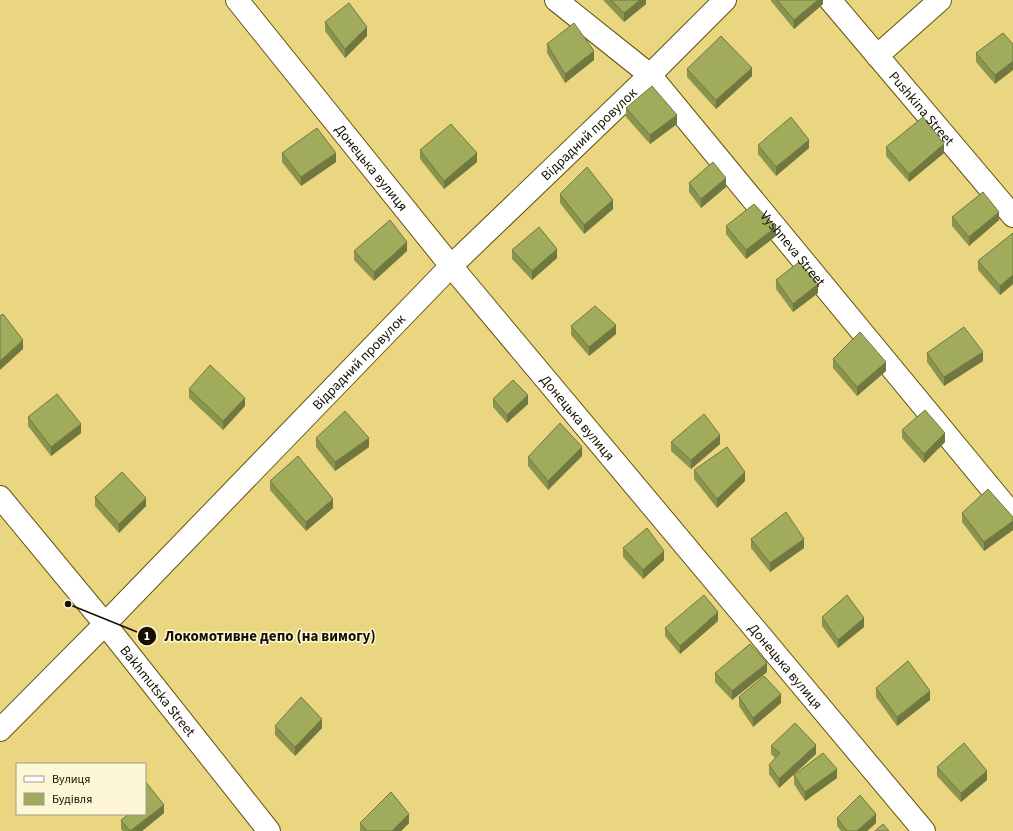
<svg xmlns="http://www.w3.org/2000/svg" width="1013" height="831" font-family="'Source Sans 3',sans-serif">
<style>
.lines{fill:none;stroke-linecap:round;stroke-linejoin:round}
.minor-casing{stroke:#63540f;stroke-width:24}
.minor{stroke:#fff;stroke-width:22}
.wall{fill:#8a944e}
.shaded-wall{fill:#707840}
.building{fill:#a0ac5b;stroke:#707840}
.labels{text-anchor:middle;stroke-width:3;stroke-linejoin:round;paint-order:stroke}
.street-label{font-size:14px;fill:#161000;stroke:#fef7d6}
.leader{fill:none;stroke:#161000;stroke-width:1.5}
.callout-dot{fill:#161000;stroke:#fef7d6;stroke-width:1.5}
.mark-label{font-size:12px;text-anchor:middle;font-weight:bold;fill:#fff}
.callout-label{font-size:15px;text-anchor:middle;font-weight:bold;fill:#161000;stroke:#fef7d6;stroke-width:3;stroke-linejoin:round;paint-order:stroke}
</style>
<rect width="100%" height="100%" fill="#ead581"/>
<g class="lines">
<g class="minor-casing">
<g id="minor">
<path id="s1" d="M237 0 451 266 924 831"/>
<path id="s2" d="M556 0 650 75 1013 515"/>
<path id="s3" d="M830 0 1013 216"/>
<path d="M877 56 940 0"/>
<path id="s4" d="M0 497 105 624 269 831"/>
<path id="s5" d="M0 730 105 624 451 266 650 75 725 0"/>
</g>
</g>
<use href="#minor" class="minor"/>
</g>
<g class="wall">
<path d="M603 0H646V4L624 22Z"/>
<path d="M771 0H823V4L794 29 771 1Z"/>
<path d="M325 22 367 36 345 58 325 31Z"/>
<path d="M547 44 594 60 565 83 547 53Z"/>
<path d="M1013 44 995 84 976 62V53Z"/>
<path d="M687 69 752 76 716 109 687 77Z"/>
<path d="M626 108 677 124 650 144 626 117Z"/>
<path d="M758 145 809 148 776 176 758 154Z"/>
<path d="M886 147 944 153 909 182 886 156Z"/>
<path d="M420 150 477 162 444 189 420 159Z"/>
<path d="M282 153 336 162 301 186 282 162Z"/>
<path d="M689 183 726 187 701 208 689 192Z"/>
<path d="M560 194 613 209 584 234 560 203Z"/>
<path d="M952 217 999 220 969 246 952 226Z"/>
<path d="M726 226 776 236 746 259 726 234Z"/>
<path d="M1013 233V284L1000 295 978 270V261Z"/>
<path d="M512 250 557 258 532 280 512 259Z"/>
<path d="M354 251H407L374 281 354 260Z"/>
<path d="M776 280 818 293 793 312 776 289Z"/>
<path d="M571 326 616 334 589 356 571 335Z"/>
<path d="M927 353 983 361 944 386 927 362Z"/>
<path d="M833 359 886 371 857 396 833 368Z"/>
<path d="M189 389 245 406 223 430 189 398Z"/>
<path d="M493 399 528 404 507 423 493 407Z"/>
<path d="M28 417 81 433 51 456 28 426Z"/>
<path d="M902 430 945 442 924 463 902 438Z"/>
<path d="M316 438 369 447 335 471 316 447Z"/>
<path d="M671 442 720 444 691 469 671 451Z"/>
<path d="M582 456 548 490 528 466V457Z"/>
<path d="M694 470 745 481 717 508 694 479Z"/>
<path d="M270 481 333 508 306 531 270 490Z"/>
<path d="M95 497 146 506 119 533 95 506Z"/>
<path d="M962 513 1013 517V530L984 551 962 522Z"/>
<path d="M751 539 804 548 770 572 751 548Z"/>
<path d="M623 548 664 560 643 579 623 557Z"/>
<path d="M822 617 864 627 838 648 822 626Z"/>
<path d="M718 621 680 654 665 636V628Z"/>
<path d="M767 672 732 700 715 682V673Z"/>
<path d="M876 688 930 700 897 726 876 697Z"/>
<path d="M739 697 781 703 753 727 739 706Z"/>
<path d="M275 726 322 728 295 756 275 735Z"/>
<path d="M771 746 816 754 779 788 769 774V765L775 758 771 754Z"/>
<path d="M937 767 987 780 961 802 937 776Z"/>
<path d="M794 775 837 778 805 801 794 784Z"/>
<path d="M164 813 142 831H123L121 829V820L128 815 127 814Z"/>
<path d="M837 818 876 823 867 831H841L837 826Z"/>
<path d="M360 823H409L401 831H360Z"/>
</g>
<g class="shaded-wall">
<path d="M640 0H646V4L624 22V13Z"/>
<path d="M818 0H823V4L794 29V20Z"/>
<path d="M367 27V36L345 58V49Z"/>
<path d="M594 51V60L565 83V74Z"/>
<path d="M1013 61V70L995 84V75Z"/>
<path d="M752 68V76L716 109V100Z"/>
<path d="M677 115V124L650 144V135Z"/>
<path d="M809 140V148L776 176V167Z"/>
<path d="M944 144V153L909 182V174Z"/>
<path d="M336 153V162L301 186V177Z"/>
<path d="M477 153V162L444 189V181Z"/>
<path d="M726 178V187L701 208V199Z"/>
<path d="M613 200V209L584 234V225Z"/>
<path d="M999 212V220L969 246V237Z"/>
<path d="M776 227V236L746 259V250Z"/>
<path d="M407 242V251L374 281V272Z"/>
<path d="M557 249V258L532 280V271Z"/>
<path d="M1013 275V284L1000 295V286Z"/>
<path d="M818 284V293L793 312V304Z"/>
<path d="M616 325V334L589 356V347Z"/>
<path d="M23 340V349L0 370V361Z"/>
<path d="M983 352V361L944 386V377Z"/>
<path d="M886 362V371L857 396V387Z"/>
<path d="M528 395V404L507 423V415Z"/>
<path d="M245 398V406L223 430V421Z"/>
<path d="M81 424V433L51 456V447Z"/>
<path d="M945 433V442L924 463V454Z"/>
<path d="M720 435V444L691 469V460Z"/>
<path d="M369 438V447L335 471V462Z"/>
<path d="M582 447V456L548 490V481Z"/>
<path d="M745 472V481L717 508V499Z"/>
<path d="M146 498V506L119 533V524Z"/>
<path d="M333 499V508L306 531V522Z"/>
<path d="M1013 521V530L984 551V542Z"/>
<path d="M804 539V548L770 572V563Z"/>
<path d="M664 551V560L643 579V570Z"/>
<path d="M718 612V621L680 654V646Z"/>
<path d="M864 618V627L838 648V640Z"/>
<path d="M767 663V672L732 700V691Z"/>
<path d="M930 691V700L897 726V717Z"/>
<path d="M781 694V703L753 727V718Z"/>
<path d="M322 719V728L295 756V747Z"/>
<path d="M816 745V754L779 788V779Z"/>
<path d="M837 769V778L805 801V792Z"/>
<path d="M987 771V780L961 802V793Z"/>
<path d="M164 805V813L142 831H131Z"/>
<path d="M409 814V823L401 831H392Z"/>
<path d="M876 814V823L867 831H857Z"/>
</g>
<g class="building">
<path d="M611 0H640L624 13Z"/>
<path d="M777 0H818L794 20Z"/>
<path d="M349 3 367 27 345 49 325 22Z"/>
<path d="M574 23 594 51 565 74 547 44Z"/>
<path d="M1003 33 1013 44V61L995 75 976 53Z"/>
<path d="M721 36 752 68 716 100 687 69Z"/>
<path d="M652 86 677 115 650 135 626 108Z"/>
<path d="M791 117 809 140 776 167 758 145Z"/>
<path d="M923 117 944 144 909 174 886 147Z"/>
<path d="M451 124 477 153 444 181 420 150Z"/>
<path d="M317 128 336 153 301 177 282 153Z"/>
<path d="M713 162 726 178 701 199 689 183Z"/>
<path d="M587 167 613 200 584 225 560 194Z"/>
<path d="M983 192 999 212 969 237 952 217Z"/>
<path d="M754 204 776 227 746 250 726 226Z"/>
<path d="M390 220 407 242 374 272 354 251Z"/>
<path d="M539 227 557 249 532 271 512 250Z"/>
<path d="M1013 233V275L1000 286 978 261Z"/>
<path d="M799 262 818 284 793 304 776 280Z"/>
<path d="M595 306 616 325 589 347 571 326Z"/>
<path d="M3 314 23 340 0 361V316Z"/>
<path d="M964 327 983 352 944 377 927 353Z"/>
<path d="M860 332 886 362 857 387 833 359Z"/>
<path d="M210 365 245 398 223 421 189 389Z"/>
<path d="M513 380 528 395 507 415 493 399Z"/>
<path d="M57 394 81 424 51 447 28 417Z"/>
<path d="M925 410 945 433 924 454 902 430Z"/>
<path d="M345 411 369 438 335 462 316 438Z"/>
<path d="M704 414 720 435 691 460 671 442Z"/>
<path d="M560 423 582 447 548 481 528 457Z"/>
<path d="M727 447 745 472 717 499 694 470Z"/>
<path d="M298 456 333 499 306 522 270 481Z"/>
<path d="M122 472 146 498 119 524 95 497Z"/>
<path d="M988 489 1013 517V521L984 542 962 513Z"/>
<path d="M786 512 804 539 770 563 751 539Z"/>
<path d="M647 528 664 551 643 570 623 548Z"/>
<path d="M704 595 718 612 680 646 665 628Z"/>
<path d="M847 595 864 618 838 640 822 617Z"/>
<path d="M750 644 767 663 732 691 715 673Z"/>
<path d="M908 661 930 691 897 717 876 688Z"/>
<path d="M764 676 781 694 753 718 739 697Z"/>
<path d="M301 697 322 719 295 747 275 726Z"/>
<path d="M795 723 816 745 779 779 769 765 780 753 771 746Z"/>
<path d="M964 743 987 771 961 793 937 767Z"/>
<path d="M823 753 837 769 805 792 794 775Z"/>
<path d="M145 781 164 805 130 831 121 820 129 814H145Z"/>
<path d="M391 792 409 814 392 831H367L360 823Z"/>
<path d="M860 795 876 814 857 831H847L837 818Z"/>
<path d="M883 824 889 831H875Z"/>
</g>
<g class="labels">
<g class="street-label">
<text dy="5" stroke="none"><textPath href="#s3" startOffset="142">Pushkina Street</textPath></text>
<text dy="5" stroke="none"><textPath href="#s5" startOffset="838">Відрадний провулок</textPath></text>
<text dy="5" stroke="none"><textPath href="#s1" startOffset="215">Донецька вулиця</textPath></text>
<text dy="5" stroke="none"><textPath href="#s2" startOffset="345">Vyshneva Street</textPath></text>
<text dy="5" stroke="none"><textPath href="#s5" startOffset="514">Відрадний провулок</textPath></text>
<text dy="5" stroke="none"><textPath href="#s1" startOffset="539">Донецька вулиця</textPath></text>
<text dy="5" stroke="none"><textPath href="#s1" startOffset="863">Донецька вулиця</textPath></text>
<text dy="5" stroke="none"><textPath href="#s4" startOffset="250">Bakhmutska Street</textPath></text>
</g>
</g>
<path class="leader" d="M68 604L147 636"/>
<g class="callout-dot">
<circle cx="68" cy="604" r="4"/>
<circle cx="147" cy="636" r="10"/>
</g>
<g class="mark-label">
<text x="147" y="640">1</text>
</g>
<g class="callout-label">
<text x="270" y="641">Локомотивне депо (на вимогу)</text>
</g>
<rect x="16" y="763" width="130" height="52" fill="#fef7d6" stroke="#a19b80"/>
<rect x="24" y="776" width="20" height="6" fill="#ffffff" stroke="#a19b80"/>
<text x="52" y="783" font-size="12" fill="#161000">Вулиця</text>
<rect x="24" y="793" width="20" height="12" fill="#a0ac5b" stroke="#a19b80"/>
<text x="52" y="803" font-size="12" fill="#161000">Будівля</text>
</svg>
